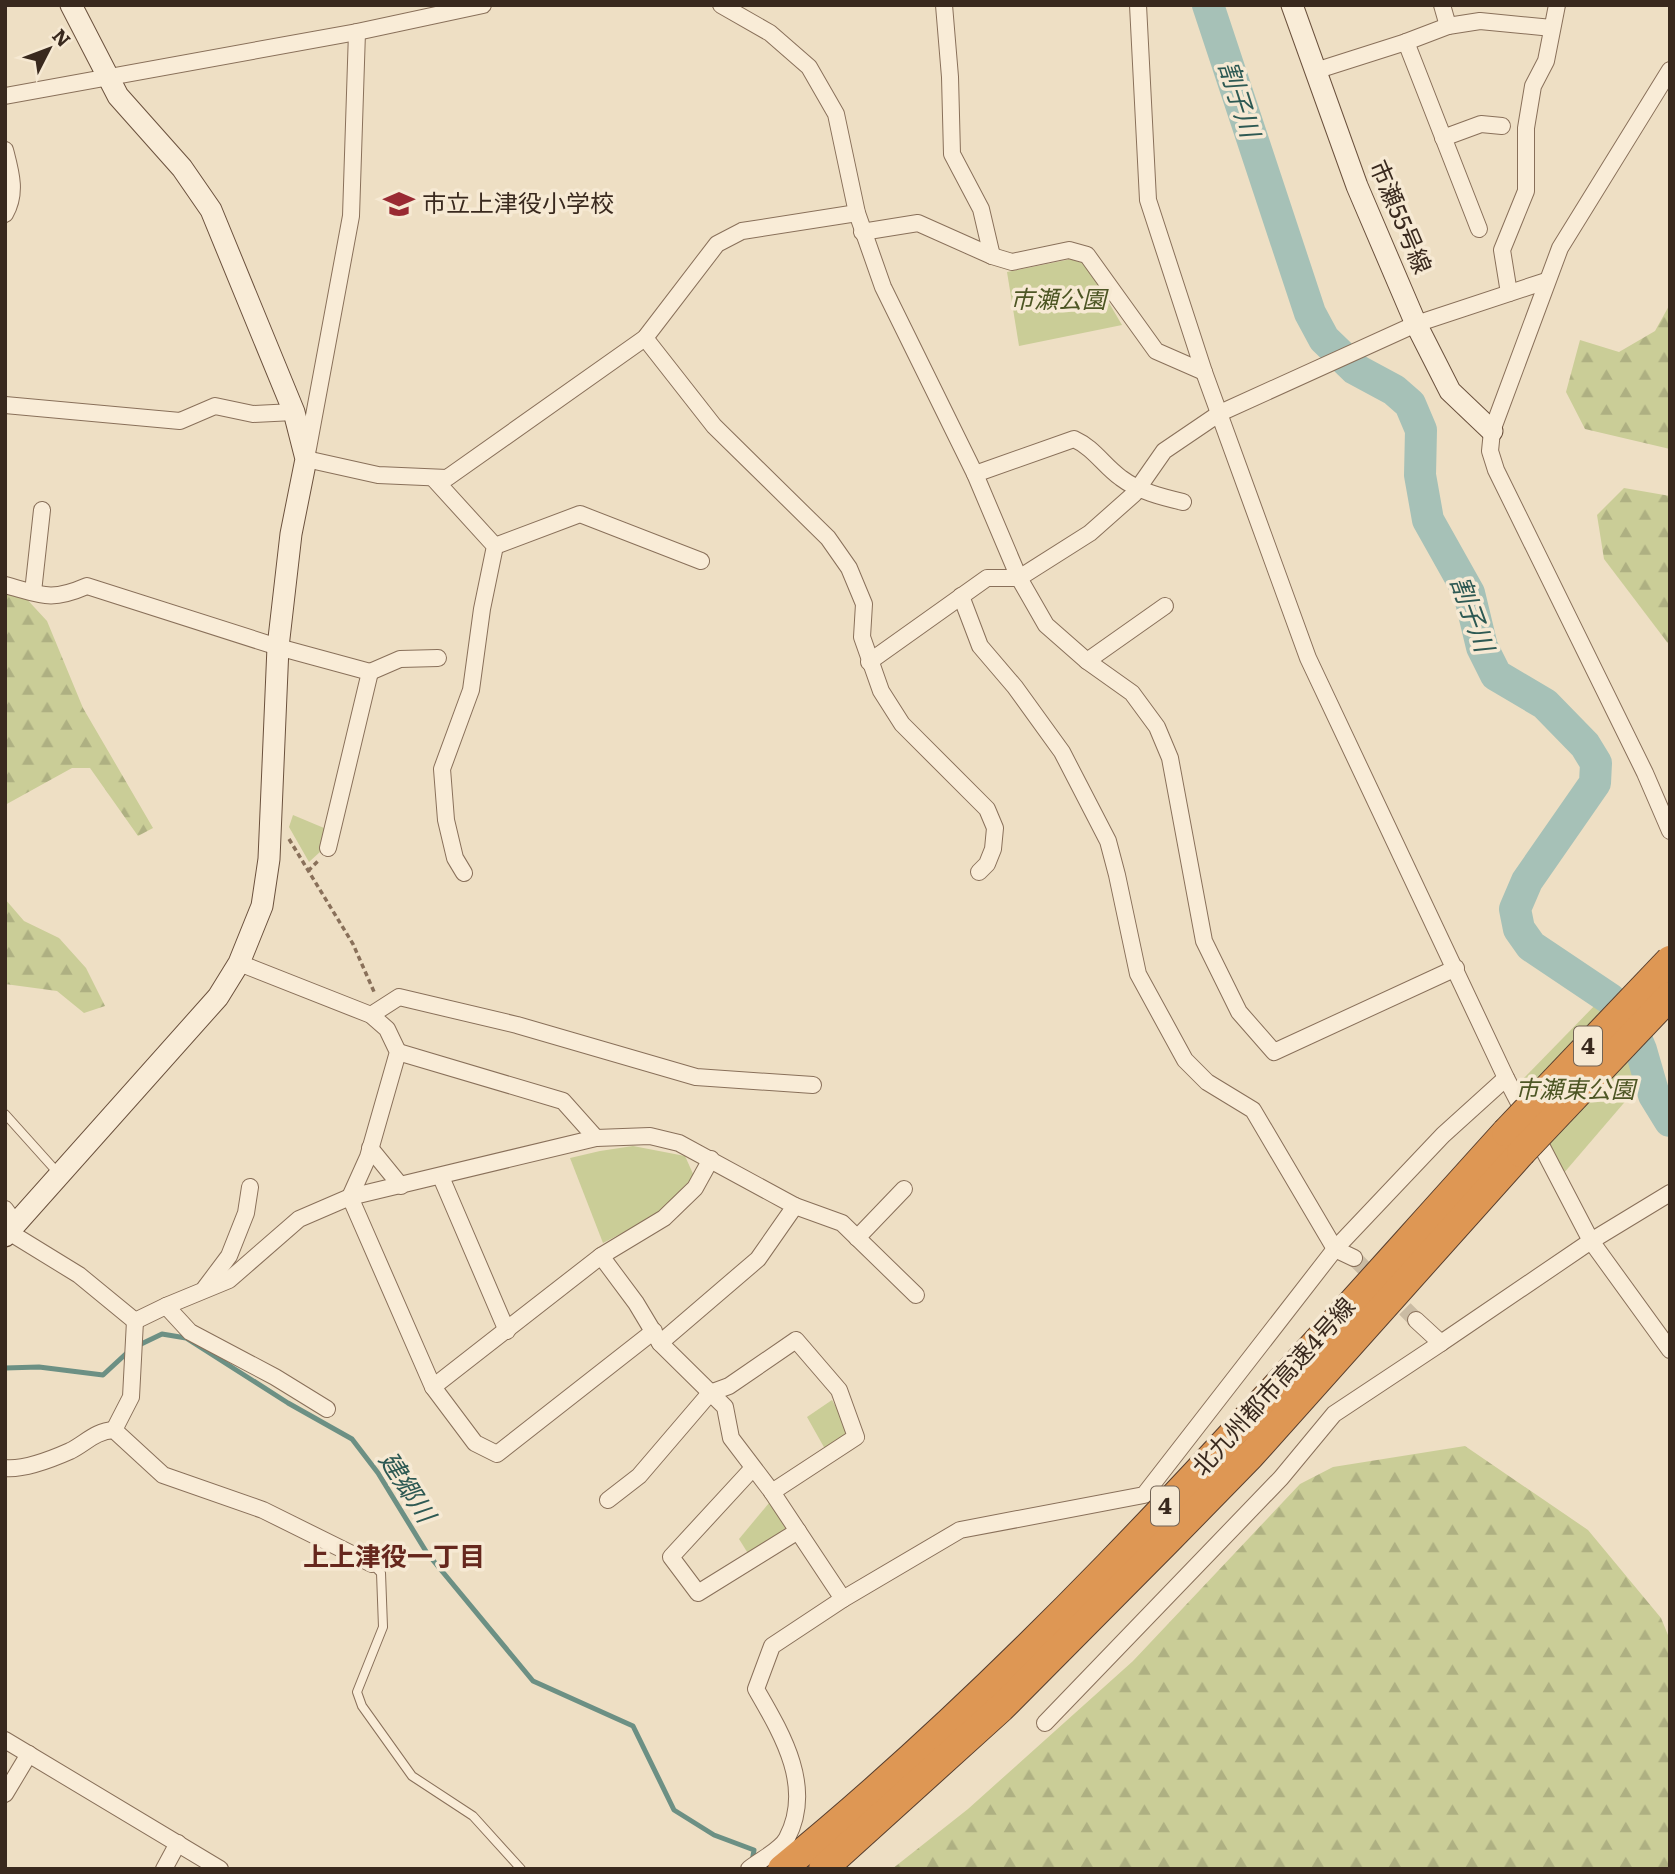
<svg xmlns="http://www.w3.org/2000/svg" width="1675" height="1874" font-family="Literata,'Noto Sans JP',serif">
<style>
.forest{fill:url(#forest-firs)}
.park{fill:#cacd97}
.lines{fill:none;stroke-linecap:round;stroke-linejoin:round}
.stream{stroke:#6c9084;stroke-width:5}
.river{stroke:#a6c1b7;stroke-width:32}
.street-tunnel{stroke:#cabba3;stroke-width:16;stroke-dasharray:16 8;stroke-linecap:butt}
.lane-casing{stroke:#89705a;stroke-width:10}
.street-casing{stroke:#89705a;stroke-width:18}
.secondary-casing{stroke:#6b513d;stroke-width:23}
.highway-casing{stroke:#573e2e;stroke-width:30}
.path{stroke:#89705a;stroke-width:3.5;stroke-dasharray:5 3.5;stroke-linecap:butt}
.lane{stroke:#f9ecd7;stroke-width:8}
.street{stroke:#f9ecd7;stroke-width:16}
.secondary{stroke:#f9ecd7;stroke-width:21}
.highway{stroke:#de9754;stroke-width:28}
.highway-bridge-casing{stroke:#573e2e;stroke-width:30;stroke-linecap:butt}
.highway-bridge{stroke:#de9754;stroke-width:28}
.labels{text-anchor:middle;stroke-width:7;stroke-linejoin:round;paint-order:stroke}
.shield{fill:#f6e9d3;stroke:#726354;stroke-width:2}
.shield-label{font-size:23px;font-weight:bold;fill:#39291e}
.poi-label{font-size:24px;fill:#39291e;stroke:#f6e9d3;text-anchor:start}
.street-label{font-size:24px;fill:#39291e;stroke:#f6e9d3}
.park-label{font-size:24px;font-style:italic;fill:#4d5624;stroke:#f6e9d3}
.water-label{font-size:26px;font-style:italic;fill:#2d5953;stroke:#f6e9d3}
.neighbourhood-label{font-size:26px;font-weight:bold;fill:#66271d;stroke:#f6e9d3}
</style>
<defs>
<pattern id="forest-firs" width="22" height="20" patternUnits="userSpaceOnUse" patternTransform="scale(1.75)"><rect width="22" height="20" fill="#cacd97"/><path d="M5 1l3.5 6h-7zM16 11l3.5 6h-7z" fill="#aeb082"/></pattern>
</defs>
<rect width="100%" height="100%" fill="#eedfc4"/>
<g class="forest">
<path d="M1670 304V449L1585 429 1566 392 1580 340 1619 352 1655 331Z"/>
<path d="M1624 488 1670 496V646L1604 559 1597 515Z"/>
<path d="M5 591 23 595 47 621 83 708 153 828 138 836 90 768H72L5 805Z"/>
<path d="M5 899 24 921 59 938 86 968 105 1006 84 1013 57 991 5 984Z"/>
<path d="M1465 1446 1588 1530 1661 1618 1670 1640V1869H892L968 1809 1133 1661 1300 1484 1333 1467Z"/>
</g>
<g class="park">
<path d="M1071 259 1086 264 1122 325 1019 346 1007 272Z"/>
<path d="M293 815 324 828 321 851 309 862 289 827Z"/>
<path d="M1602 998C1626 1029 1633 1045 1641 1083L1563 1174 1519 1083Z"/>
<path d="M633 1146 685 1156 694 1176 657 1215 603 1243 570 1158 600 1151Z"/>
<path d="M832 1400 848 1428 845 1439 825 1449 807 1417Z"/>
<path d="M769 1503 787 1526 785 1533 749 1555 739 1539Z"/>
</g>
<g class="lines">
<g class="stream">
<path d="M137 1346 162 1334 186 1338 288 1403 352 1439 378 1473 427 1553 533 1681 633 1726 674 1810 714 1835 754 1850 752 1862"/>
<path d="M5 1368 39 1367 103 1375 129 1351"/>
</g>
<path class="river" d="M1208 5 1310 313 1324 339 1355 369 1394 390 1410 404 1421 430 1420 475 1428 520 1469 593 1482 647 1496 675 1545 704 1585 745 1596 763 1595 783 1527 881 1515 909 1519 929 1531 946 1610 999 1628 1019 1641 1050 1654 1095 1670 1121"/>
<path class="street-tunnel" d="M1354 1258 1416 1320"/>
<g class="lane-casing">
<g id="lane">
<path d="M5 1114 58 1173"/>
<path d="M372 1564 381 1573 383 1627 357 1692 362 1706 412 1776 473 1816 521 1869"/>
</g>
</g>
<g class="street-casing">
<g id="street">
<path d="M721 5 770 33 809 67 836 114 857 213 883 287 975 474 1019 578 1046 625 1087 661 1132 693 1157 727 1170 758 1204 941 1239 1012 1274 1052 1456 968"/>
<path d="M944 5 950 77 952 154 981 209 992 256"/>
<path d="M1138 5 1148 200 1204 372 1308 658 1506 1078 1591 1241 1670 1350"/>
<path d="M1442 5 1448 26 1480 21 1552 28"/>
<path d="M357 32 351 216 306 459 378 475 447 478 645 338 717 244 742 231 857 213"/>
<path d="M1406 42 1479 229"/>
<path d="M1670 70 1560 248 1492 431 1490 451 1496 470 1645 773 1670 831"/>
<path d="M1315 71 1406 42 1448 26"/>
<path d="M5 96 357 32 483 5"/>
<path d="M1443 138 1481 124 1502 126"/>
<path d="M5 150C11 173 17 193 5 214"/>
<path d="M862 232 918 223 992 256 1012 262 1069 250 1087 255 1156 351 1204 372"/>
<path d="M1509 293 1502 250 1526 191V128L1533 86 1546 61 1557 5"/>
<path d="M645 338 714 426 828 538 849 568 864 604 862 637 881 691 902 724 987 809 995 828 993 849 987 864 979 872"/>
<path d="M5 405 180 421 215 406 253 414 294 412"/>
<path d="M975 474 1074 439C1094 448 1104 466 1121 478 1138 491 1162 497 1183 502"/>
<path d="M434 479 495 546 482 609 471 690 442 769 446 820 455 858 464 873"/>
<path d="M495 546 580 514 701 561"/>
<path d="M5 585C42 595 50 602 87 586L278 647 370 672 328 848"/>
<path d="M33 592 42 510"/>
<path d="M961 596 980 646 1015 687 1062 752 1108 841 1117 875 1138 974 1185 1060 1207 1082 1253 1110 1335 1249 1354 1258"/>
<path d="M1087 661 1165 606"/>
<path d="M869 662 987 578H1019L1090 533 1134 494 1164 451 1220 413 1416 324 1546 281"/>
<path d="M370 672 400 659 438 658"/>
<path d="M239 963 371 1015 387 1029 398 1052 368 1157 350 1197 433 1387 475 1443 497 1454 654 1331"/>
<path d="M371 1015 399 997 517 1025 696 1077 813 1085"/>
<path d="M398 1052 563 1101 596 1138"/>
<path d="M370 1148 401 1186"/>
<path d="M441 1177 507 1331"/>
<path d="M795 1206 842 1223 916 1295"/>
<path d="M5 1209 16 1224"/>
<path d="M9 1232 79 1275 135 1321 166 1306 190 1332 275 1377 327 1409"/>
<path d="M857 1238 904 1189"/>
<path d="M601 1256 664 1218 695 1188 711 1159"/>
<path d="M205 1288 229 1256 246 1213 250 1187"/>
<path d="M166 1306 229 1280 299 1219 350 1197 596 1138 650 1136 679 1143 795 1206 758 1259 660 1343"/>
<path d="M1416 1320 1441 1343 1591 1241 1670 1193"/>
<path d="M433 1387 601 1256 636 1303 660 1343 725 1407 731 1438 772 1492 843 1599"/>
<path d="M114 1430 131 1397 135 1321"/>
<path d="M5 1468C25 1470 52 1459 70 1451 86 1443 95 1431 114 1430L163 1475 263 1510 372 1564"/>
<path d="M753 1468 671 1557 698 1593 798 1531"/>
<path d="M608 1500 639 1476 710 1393 729 1386 796 1340 839 1390 856 1437 772 1492"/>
<path d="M1045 1723 1281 1478 1334 1414 1441 1343"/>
<path d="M5 1740 220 1869"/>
<path d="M5 1794 29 1754"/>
<path d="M164 1869 178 1843"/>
<path d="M749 1869C760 1860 781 1850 787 1838 814 1787 782 1734 756 1689L772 1646 843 1599 960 1530 1144 1495 1335 1249 1443 1135 1506 1078"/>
</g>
</g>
<g class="secondary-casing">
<g id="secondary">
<path d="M1292 5 1357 186 1416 324 1450 391 1492 431"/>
<path d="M5 1236 218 997 239 963 262 906 269 859 278 647 291 534 306 459 294 412 211 210 182 168 118 96 71 5"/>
</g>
</g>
<g class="highway-casing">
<g id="highway">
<path d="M782 1869C1049 1651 1275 1387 1506 1132"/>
<path d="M823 1869 1001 1708 1166 1542 1250 1456 1521 1153"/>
</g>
</g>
<g class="path">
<path d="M289 839 353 944 375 994"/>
<path d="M308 871 319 860"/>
</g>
<use href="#lane" class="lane"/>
<use href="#street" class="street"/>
<use href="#secondary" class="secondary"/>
<use href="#highway" class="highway"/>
<g class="highway-bridge-casing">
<g id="highway-bridge">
<path d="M1506 1132 1670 960"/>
<path d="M1521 1153 1670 996"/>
</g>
</g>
<use href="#highway-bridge" class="highway-bridge"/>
</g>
<defs>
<g id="school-bare" transform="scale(2.415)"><path d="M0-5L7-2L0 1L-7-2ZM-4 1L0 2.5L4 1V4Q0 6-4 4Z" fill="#992932" stroke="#f6e9d3" stroke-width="2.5" paint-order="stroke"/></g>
</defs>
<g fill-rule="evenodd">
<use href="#school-bare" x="399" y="204"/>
</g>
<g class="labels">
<g class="shield">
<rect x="1574" y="1026.5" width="28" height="39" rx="5"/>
<rect x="1151" y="1486.5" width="28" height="39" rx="5"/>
</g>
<g class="shield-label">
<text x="1588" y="1054">4</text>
<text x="1165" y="1514">4</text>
</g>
<g class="poi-label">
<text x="422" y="212">市立上津役小学校</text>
</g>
<g class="street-label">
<text transform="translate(1400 217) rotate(67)" y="8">市瀬55号線</text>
<text transform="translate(1274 1387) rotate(-48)" y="8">北九州都市高速4号線</text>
</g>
<g class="park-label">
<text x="1058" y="308">市瀬公園</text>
<text x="1575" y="1098">市瀬東公園</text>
</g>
<g class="water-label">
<text transform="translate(1239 99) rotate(72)" y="9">割子川</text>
<text transform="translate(1472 614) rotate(70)" y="9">割子川</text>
<text transform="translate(407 1487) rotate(57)" y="9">建郷川</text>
</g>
<g class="neighbourhood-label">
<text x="394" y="1566">上上津役一丁目</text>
</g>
</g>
<rect width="1675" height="1874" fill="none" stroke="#39291e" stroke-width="14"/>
<g transform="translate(49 49) rotate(48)" stroke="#f6e9d3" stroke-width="5" paint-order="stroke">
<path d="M0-5L12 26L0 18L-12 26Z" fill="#39291e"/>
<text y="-10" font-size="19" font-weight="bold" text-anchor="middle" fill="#39291e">N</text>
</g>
</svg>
